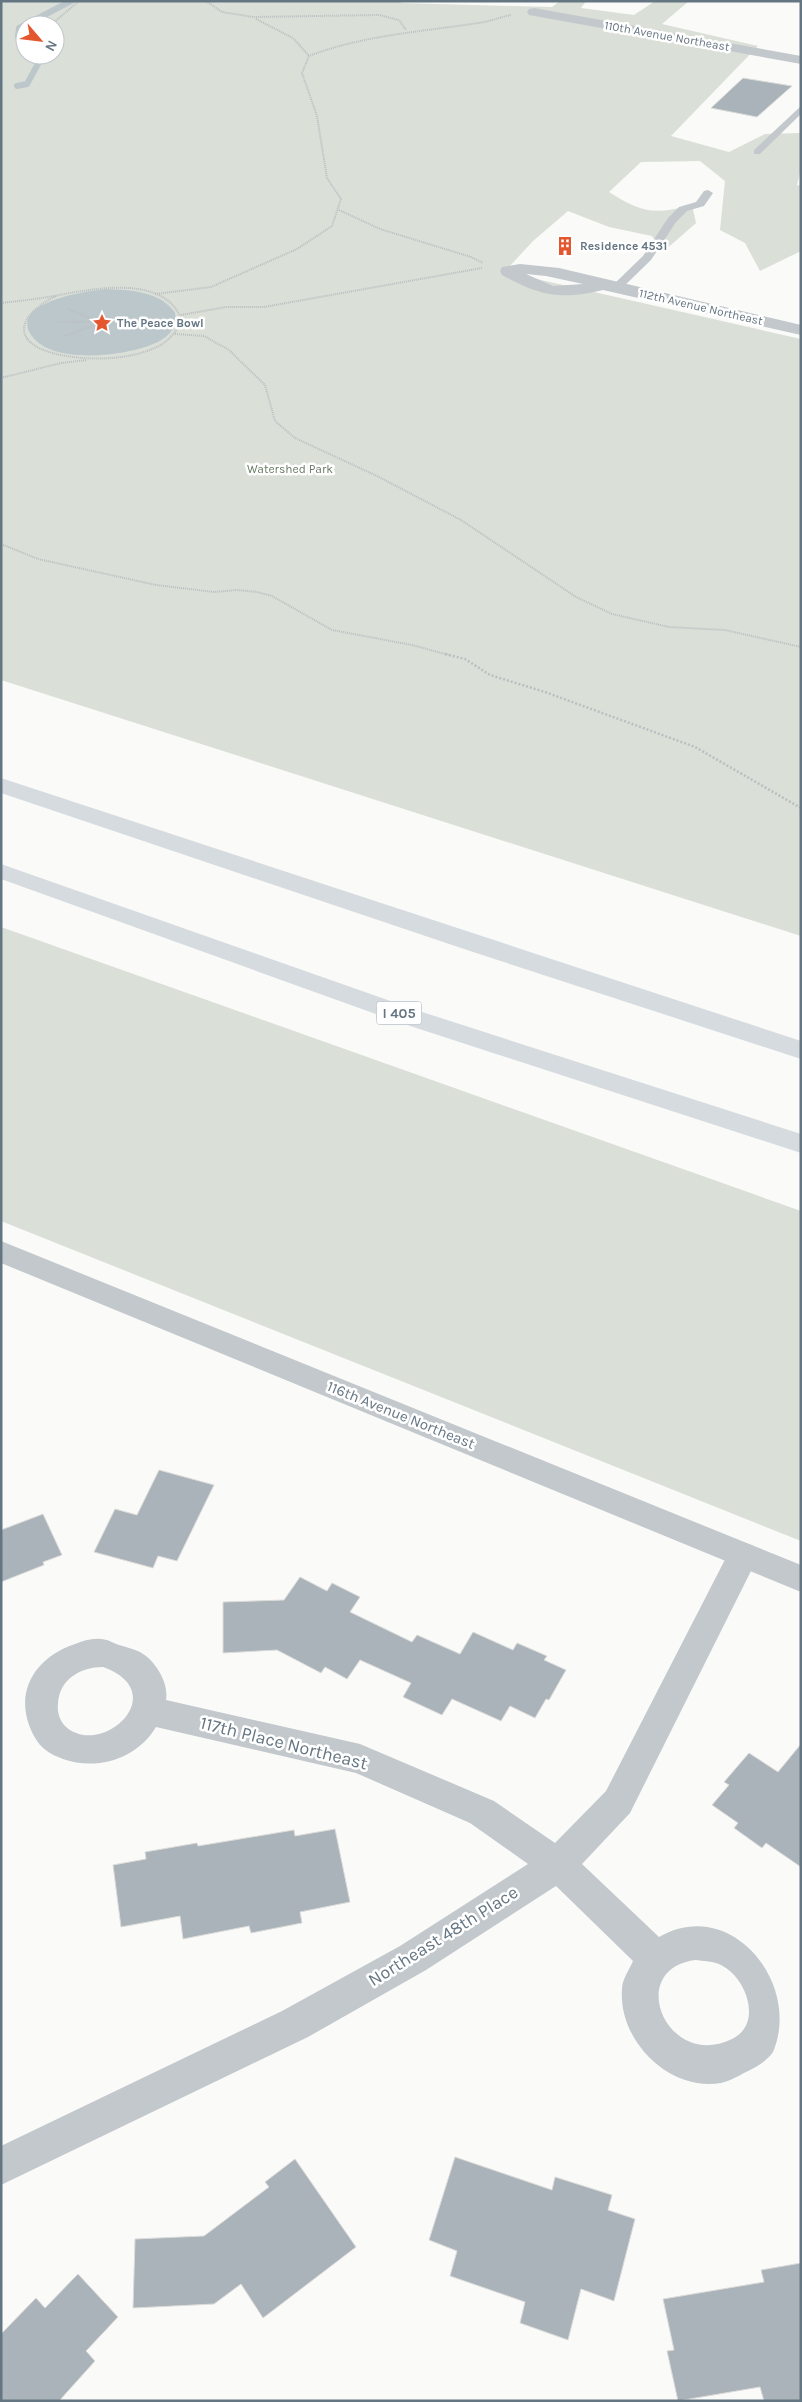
<svg xmlns="http://www.w3.org/2000/svg" width="802" height="2402" font-family="Karla,sans-serif">
<style>
.green{fill:#dadfd7;fill-rule:evenodd}
.water{fill:#bbc7cb}
.lines{fill:none;stroke-linecap:round;stroke-linejoin:round}
.stream{stroke:#bbc7cb;stroke-width:6}
.building{fill:#aab3b9;stroke:#dcdcda}
.path-far1{stroke:#bbbfc2;stroke-width:2;stroke-dasharray:1 1;stroke-linecap:butt}
.path{stroke:#bbbfc2;stroke-width:2.5;stroke-dasharray:2 2;stroke-linecap:butt}
.service{fill:#c3c8cc;fill-rule:evenodd}
.minor{fill:#c3c8cc;fill-rule:evenodd}
.tertiary{fill:#c3c8cc;fill-rule:evenodd}
.motorway{fill:#d6dbdf;fill-rule:evenodd}
.labels{text-anchor:middle;stroke-width:5;stroke-linejoin:round;paint-order:stroke}
.far-street-label{font-size:12px;fill:#657683;stroke:#fff}
.far-poi-label{font-size:12px;font-weight:bold;fill:#657683;stroke:#fff;text-anchor:start}
.far-park-label{font-size:12px;fill:#687a64;stroke:#fff}
.shield{fill:#fff;stroke:#939fa8;stroke-width:1}
.shield-label{font-size:14px;font-weight:bold;fill:#657683}
.street-label{font-size:15px;fill:#657683;stroke:#fff}
.near-street-label{font-size:18px;fill:#657683;stroke:#fff}
</style>
<rect width="100%" height="100%" fill="#fafaf8"/>
<g class="green">
<path d="M1 1H404L400 3 552 7 560 1H586L581 8 634 15 655 1H689L662 24 758 46 671 136 729 152 765 134 801 133V168L797 185 801 186V251L760 271 745 243 720 230 725 181 700 161 641 162 609 192C642 213 654 215 692 205L696 223 663 252 652 236 609 227 568 211 533 241 507 269 510 273 801 339V936L1 680ZM25 25H55V55H25Z"/>
<path d="M1 927 801 1211V1541L1 1221Z"/>
</g>
<path class="water" d="M106 289C129 290 161 291 175 313 178 329 166 339 153 344 126 356 48 366 30 333 13 301 88 291 106 289Z"/>
<g class="lines">
<g class="stream">
<path d="M25 25 71 1"/>
<path d="M25 25 19 28 18 37 25 46"/>
<path d="M17 86 27 84 39 62 40 58 36 55"/>
</g>
</g>
<g class="building">
<path d="M743 78 792 86 757 117 711 108Z"/>
<path d="M159 1470 214 1485 177 1561 158 1556 153 1568 94 1552 115 1509 137 1515Z"/>
<path d="M43 1514 62 1555 43 1562 44 1565 1 1582V1530Z"/>
<path d="M300 1577 327 1591 332 1583 360 1597 350 1612 412 1642 417 1635 460 1654 473 1632 513 1650 517 1643 547 1656 544 1660 566 1670 549 1700 546 1699 535 1718 510 1706 501 1721 452 1699 442 1715 403 1697 411 1683 360 1660 347 1679 325 1667 321 1673 277 1650 223 1653V1602L284 1600Z"/>
<path d="M801 1744V1867L766 1843 762 1848 734 1828 738 1823 712 1805 729 1785 724 1782 749 1753 778 1772Z"/>
<path d="M335 1829 350 1902 300 1912 302 1923 251 1933 249 1926 183 1939 180 1916 121 1927 113 1865 146 1859 145 1852 197 1843 198 1846 294 1830 295 1836Z"/>
<path d="M455 2157 552 2190 555 2177 612 2195 608 2210 635 2219 614 2301 581 2289 568 2340 520 2323 525 2302 450 2276 457 2251 429 2240Z"/>
<path d="M295 2159 356 2247 263 2318 241 2284 214 2304 133 2308 135 2239 204 2236 269 2187 265 2182Z"/>
<path d="M801 2263V2401H764L760 2387 678 2401 667 2351 674 2350 663 2299 764 2282 761 2270Z"/>
<path d="M78 2274 118 2317 86 2351 95 2361 59 2401H1V2334L36 2298 45 2308Z"/>
</g>
<g class="lines">
<g class="path-far1">
<path d="M206 1 222 12 253 17 379 15 399 20 406 30"/>
<path d="M256 19 293 38 309 56"/>
<path d="M54 25 53 23 79 1"/>
<path d="M55 29 64 47"/>
<path d="M339 210 380 229 471 257 483 263"/>
<path d="M155 294 211 287 297 249 332 226 341 199 327 178 317 116 302 73 309 56C364 35 420 32 478 23 489 22 500 17 511 15"/>
<path d="M1 303C19 301 37 299 54 296 91 289 166 273 182 321 176 331 170 340 159 346 129 361 88 361 56 354 8 342 19 314 56 296"/>
<path d="M67 309 98 321"/>
<path d="M181 315 226 307H264L482 268"/>
<path d="M56 322 182 321"/>
<path d="M175 334 204 336 229 350 265 385 275 421 295 438 377 476 461 520 576 597 612 614 669 627 725 630 801 647"/>
<path d="M65 336 100 323"/>
<path d="M1 378 61 363 87 360"/>
<path d="M1 544 38 559 156 585 214 592 237 590 257 592 272 596 332 630 412 645 449 655"/>
</g>
<path class="path" d="M445 654 465 659 490 675 545 692 695 747 801 808"/>
<g class="service">
<path d="M801 106V114L760 154H754V150Z"/>
<path d="M708 190 713 193 704 206 687 211 676 222 651 260 620 290H612V286L643 256 668 218 679 207 696 202 704 191Z"/>
</g>
<g class="minor">
<path d="M534 8 801 56V64L529 15 527 12 529 9Z"/>
<path d="M520 264 559 268 801 325V335L603 290C560 300 540 296 502 275L500 271 502 267ZM526 274 546 276 583 284 553 286Z"/>
<path d="M743 1542 754 1546 759 1555 630 1813 582 1864 659 1937C731 1895 802 1984 773 2052 766 2062 756 2067 746 2072 738 2076 730 2081 721 2083 670 2092 618 2041 622 1989 622 1980 629 1970 633 1961L556 1886 426 1970 308 2037 1 2185V2146L282 2011 400 1946 528 1864 470 1823 356 1773 156 1727C137 1759 97 1771 63 1759 50 1754 41 1749 34 1736 12 1695 33 1658 75 1644 83 1641 92 1638 101 1639 107 1639 113 1643 119 1645 126 1647 134 1649 140 1652 156 1661 169 1683 166 1700L360 1744 494 1801 555 1843 606 1791 732 1546ZM103 1667C175 1693 99 1761 64 1725 59 1719 57 1711 58 1704 59 1679 81 1667 103 1667ZM695 1960C703 1961 714 1961 721 1965 747 1978 763 2024 732 2039 668 2071 624 1970 695 1960Z"/>
</g>
<path class="tertiary" d="M1 1241 801 1565V1592L1 1263Z"/>
<g class="motorway">
<path d="M1 778 801 1041V1059L467 950 1 793Z"/>
<path d="M1 864 416 1010 801 1134V1153L398 1022 1 879Z"/>
</g>
</g>
<defs>
<g id="building-bare" transform="scale(1.5)"><path d="M-4-6H4V6H1V3H-1V6H-4ZM-2.5-4.3h1.7v1.8h-1.7ZM.8-4.3h1.7v1.8H.8ZM-2.5-1h1.7V.8h-1.7ZM.8-1h1.7V.8H.8Z" fill="#e4572e" stroke="#fff" stroke-width="2.5" paint-order="stroke"/></g>
<g id="sight-bare" transform="scale(1.5)"><path d="M0-6L1.8-2.2L6-1.7L2.9 1.2L3.7 5.4L0 3.3L-3.7 5.4L-2.9 1.2L-6-1.7L-1.8-2.2Z" fill="#e4572e" stroke="#fff" stroke-width="2.5" paint-order="stroke"/></g>
</defs>
<g fill-rule="evenodd">
<use href="#building-bare" x="565" y="246"/>
<use href="#sight-bare" x="102" y="323"/>
</g>
<g class="labels">
<g class="far-street-label">
<text transform="translate(667 36) rotate(10)" y="4">110th Avenue Northeast</text>
<text transform="translate(701 307) rotate(13)" y="4">112th Avenue Northeast</text>
</g>
<g class="far-poi-label">
<text x="580" y="250">Residence 4531</text>
<text x="117" y="327">The Peace Bowl</text>
</g>
<g class="far-park-label">
<text x="290" y="473">Watershed Park</text>
</g>
<rect class="shield" x="376.5" y="1001.5" width="45" height="23" rx="4"/>
<g class="shield-label">
<text x="399" y="1018">I 405</text>
</g>
<g class="street-label">
<text transform="translate(401 1415) rotate(22)" y="5">116th Avenue Northeast</text>
</g>
<g class="near-street-label">
<text transform="translate(284 1743) rotate(14)" y="6">117th Place Northeast</text>
<text transform="translate(443 1936) rotate(-32)" y="6">Northeast 48th Place</text>
</g>
</g>
<rect width="802" height="2402" fill="none" stroke="#657683" stroke-width="5"/>
<g transform="translate(40 40) rotate(118)"><circle r="24" fill="#ffffff" stroke="#c1c8cd"/>
<path d="M0-4L9 19L0 12L-9 19Z" fill="#e4572e"/>
<text y="-8" font-size="14" font-weight="bold" text-anchor="middle" fill="#657683">N</text>
</g>
</svg>
